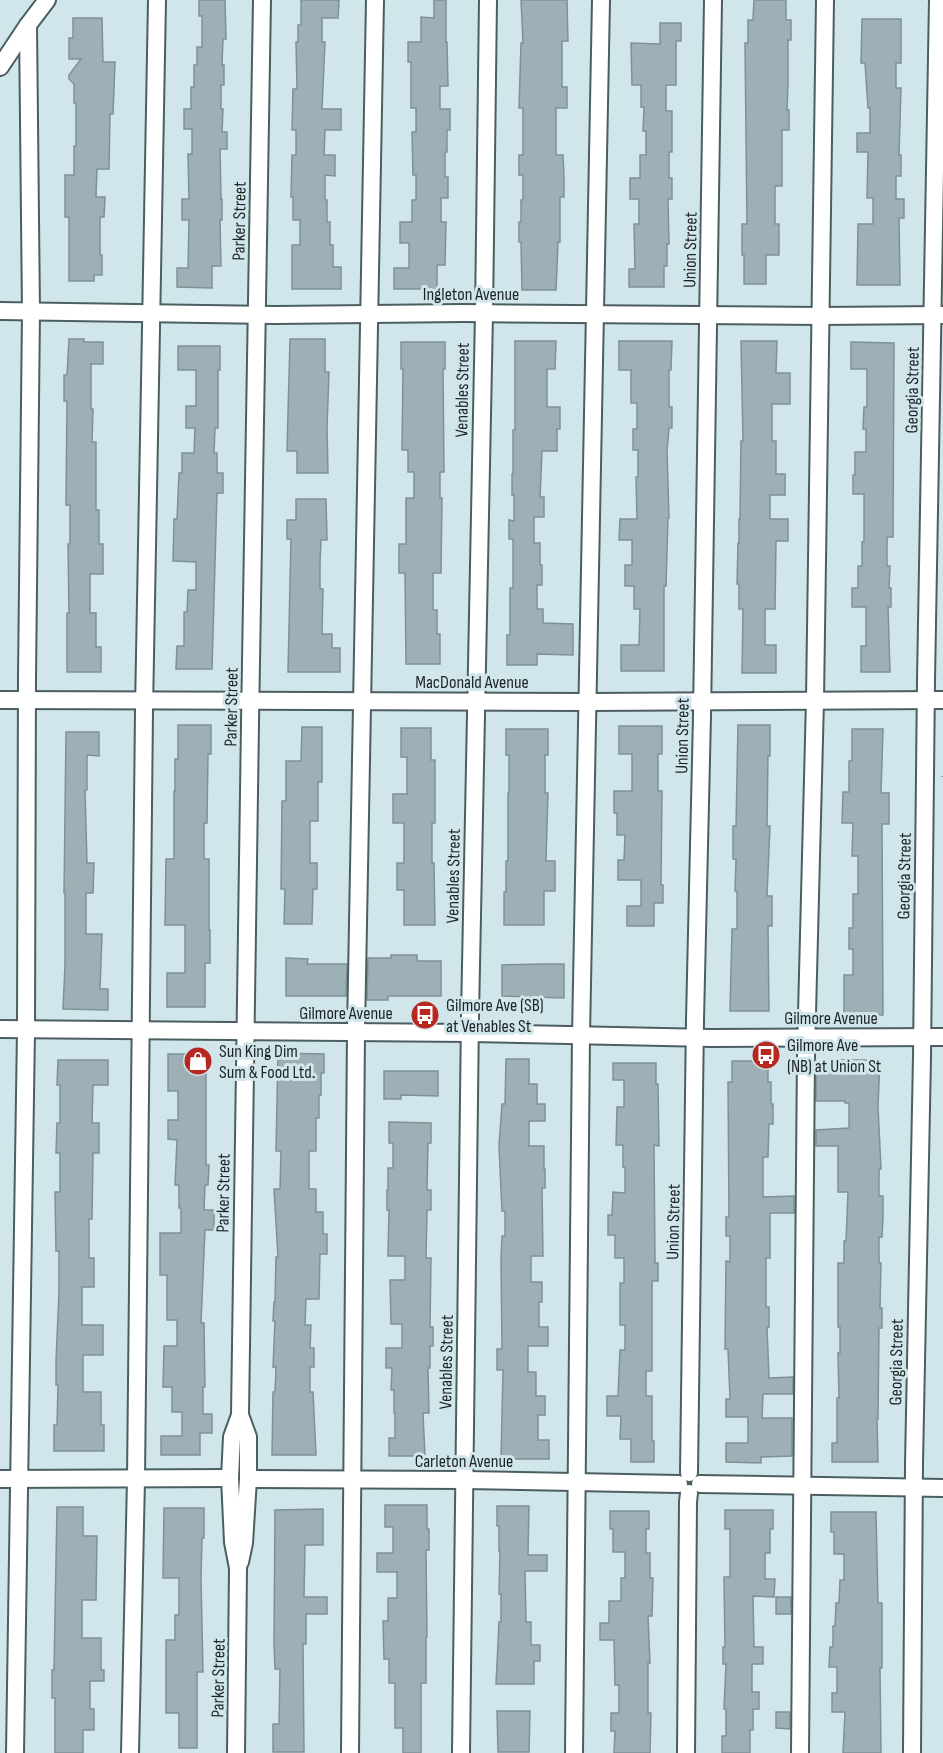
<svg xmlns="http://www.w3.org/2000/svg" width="943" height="1753" font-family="'Sofia Sans Condensed',sans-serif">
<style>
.building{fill:#9cb0b5;stroke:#7e9196;stroke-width:1.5}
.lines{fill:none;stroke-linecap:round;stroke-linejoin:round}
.minor-casing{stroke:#4b5e62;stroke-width:20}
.path{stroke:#829195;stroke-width:3;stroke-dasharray:6 3;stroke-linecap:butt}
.minor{stroke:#fff;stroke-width:16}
.labels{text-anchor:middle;stroke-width:6;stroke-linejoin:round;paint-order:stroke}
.street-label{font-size:18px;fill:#1d2426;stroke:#d1e6eb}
.poi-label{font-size:18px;fill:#1d2426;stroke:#d1e6eb;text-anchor:start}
</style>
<rect width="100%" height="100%" fill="#d1e6eb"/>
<g class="building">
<path d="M199 0H225L226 39H223L222 65H224V85H221V109H223L222 132H227V149H220L221 199H222V220H220L221 266H212V288L177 287V268H188L189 220H182V199H189L188 154H192V129H184V109H191V87H194V65H197V47H202V16H199Z"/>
<path d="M301 0H339L338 18H322V42H325L322 109H341V130H325L324 155H335V176L325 175V200H327V222H330V245H333V267H341V289H292V245H300V220H293V197H291L292 155H296V130H292L293 89H297L296 42H298V25H301Z"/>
<path d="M434 0H446V42H447L448 86H440V109H450V130H447V152H445V177H448V198H441V222H446L445 265H437V289H394V268H409V243H400V222H412V200H416V175H413L412 132H416V108H411V62H408V42H421V17L434 18Z"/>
<path d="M521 0H567L568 41H562V87H567V108H556V155H563L564 178V197H560V242H558L556 290H522L521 242H519V222H521V200H523V175H519V155H523V108H519L521 43H523Z"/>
<path d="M754 0H786V20H791V40H788V85L787 110H789V130H782V186H775V224H779V255H766V284H744V255H742V224H747L745 43H748V20H753Z"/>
<path d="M73 18H102L103 62H115L113 114H110L109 169H97L96 197H105L104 217H100V255H102V275H94V281H69V217H65V175H74V146H76V103H74V84L69 79V75L81 59H69V38H73Z"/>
<path d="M862 19H901V63H896V88H901L899 155H901V176H896V199H904V218H899L900 285H857L858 224H873V198H867L868 152H857V133H870V108H868L865 63H861Z"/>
<path d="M660 23H681V41H676V85H666V111H672V152H669V178H672V199H668L669 244H667V266H664V287H629V269H635L634 224H639V199H630V178H640V155H646V131H643L644 107H641V85H632L631 43 660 44Z"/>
<path d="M69 339H84V342H103V364H91V409H93L92 442H96V510H99V544H103V574H90V613H96V647H101V672H67V613H69L68 544H70V505H66L67 401H64V375H67Z"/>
<path d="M290 339H325V372H329L327 428 328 473H297V451H287Z"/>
<path d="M515 341H556L555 369H547V407H560V429H557V451H542L540 497H544V517H534V543H540V565H542V585H537V609H543V623L573 624V655L537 654V665H507V635H510V588H513V539H509V520L514 521V495H512V474H513V430H515Z"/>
<path d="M619 341H672L671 370H669V407H672V428H669L667 451 669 518H668L666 586H664V671H621V645H639L640 609H634V586H625V565H632V540H619L620 519H637L636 477H638V450H633V429H637V403H631V370H619Z"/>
<path d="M741 341H777L776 373H790V404H772V441H776V474H785V495H770V519H788V541H776L775 609H765V645H776V673H742L743 609H739V584H737L738 543H739V519H740L741 441H743Z"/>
<path d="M401 342H445V369H443L444 472H440V498H442L441 573H433V610H437V634H440V664H406L405 573H399V544H406V498H414V472H408V450H402L403 369H401Z"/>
<path d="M851 342 894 343 893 537H887V566H890L889 588H891V607H888L890 672H861V646H866V607H852V588H858V566H862V542H864V494H853V475H855V452H866V429H863L864 407H867V369H851Z"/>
<path d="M178 346H220V370H218V428H215L214 453H217V473H223V493H217L212 669H176L177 646H184V612H187L188 590H196V562L173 561 174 519H177L179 473H182V453H194L195 428H186V406H196V370H178Z"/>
<path d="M296 499H326L327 540H321L320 564V589H323L322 634H332V648H340V672H288L291 539H287V520H296Z"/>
<path d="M178 725H211V754H208L207 823H204V859H209V930H210V963H205V1007H167V973H185V925H165L166 859H174V791H175V759H178Z"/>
<path d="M738 725H770V756H768L767 826H770L767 896H772V926H768L769 1011H730L732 929H737V891H735L736 859H733V826H736Z"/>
<path d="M619 726H662V754H658V791H662L661 885H663V903H654V926H627V906H641V880H618V860H624L625 835H617V813H614V791H632V754H619Z"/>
<path d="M302 727H322V782H318V821H310V863H317V889H313L312 924H284L285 889H281L282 801H286V761H301Z"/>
<path d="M401 728H431V760H435V823H432V863H434L435 925H404V890H397V863H404V823H393V794H407V757H401Z"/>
<path d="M506 729H548V755H545V793H548L546 861H555V891H544V925H504V892H506V861H508V793H509V755H506Z"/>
<path d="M852 729H883L881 793H889V824H882L883 1015 844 1014V975H853V949H849V928H853V894H858V856H852L853 823H842L843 792H849V761H852Z"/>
<path d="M66 732H99V756L87 755V790H85L87 863H94L93 893H86V934H102L100 989H108V1010L63 1009 65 965V893H64Z"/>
<path d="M391 955H417V961H441V996H388V1000H367L368 958H391Z"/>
<path d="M286 958 308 959 307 964H347L346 996H286Z"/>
<path d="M545 964H564V998L502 996V965Z"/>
<path d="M278 1053 324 1054V1073H321V1095H319V1118H316V1151H309V1189H316V1212H323V1234H327V1254H320L319 1299H306L305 1325H311L310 1348H314V1367H310V1392H313L316 1455H272L273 1392H275L276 1367H273L275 1321H273L274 1302H275L276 1257H278L274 1189H280L281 1151H276Z"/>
<path d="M168 1054H206V1165H209L208 1185H205L204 1210H214V1230H205L201 1323H204L205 1387H203V1414H212V1433H200V1455H161V1436H182V1412H172V1387H163L164 1346H177V1320H167V1275H160V1233H181V1208H179V1185H175L177 1140 168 1139V1120H178V1091H168Z"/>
<path d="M506 1059H529V1084H537V1104H545V1121H529V1146H544V1169H545V1188H542L543 1256H531V1282H542V1302H539V1327H548V1346H528V1372H536V1396H545V1415H538V1440H549V1459H501L503 1370H497V1349H502L501 1259 502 1236H505V1211H502L499 1146 502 1104H505Z"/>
<path d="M58 1060H108V1085H93L92 1123H99V1153H93L92 1219H89V1258H94V1287H82V1325H103V1355H83V1392H101V1425H104V1451H54V1425H57L58 1385H56V1361L59 1293V1251H56L55 1192H60V1153H56L57 1123H60V1085H57Z"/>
<path d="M840 1060H880L878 1106 881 1169H879V1196H883V1218L882 1237H879V1263H881L880 1308H882V1328H879L878 1419H877L878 1462H832V1443H837V1398H839L838 1353H840V1327H838V1263H844V1241H846L848 1192H838V1146H816V1130L849 1128V1103H845V1101H816V1063L840 1062Z"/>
<path d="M732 1061H768V1082H771V1104H773V1124H769L768 1157H763V1197L794 1196V1213H770V1258H766V1307H769V1327H767L769 1378 793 1377V1394H763L762 1418H792V1456L761 1457V1463L726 1462V1443H748V1417H726V1399H730L728 1349H725L726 1261 730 1262V1236H726V1217H729L728 1082H732Z"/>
<path d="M613 1063H656V1084H658L659 1146 654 1145 655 1263H658V1281H652V1371H646V1396H652V1441H654V1462H631V1439H620L621 1416H607V1396H618L620 1350H625V1325H620V1283H624V1258H615V1235H608V1215H612L613 1192 625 1193V1167H623V1145H616L617 1107H624V1080H613Z"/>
<path d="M384 1071H438V1096L401 1095V1099H384Z"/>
<path d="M389 1122 431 1123V1143H428L427 1190H431V1210H427L426 1258H431L430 1327H433V1346H430V1368H428L429 1413H423L425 1456H389V1438H395V1413H394V1390H391L392 1368H386V1348H402V1324H391L390 1280H405V1256H388L389 1210H387V1190H388V1168H393V1143H389Z"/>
<path d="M385 1505H427V1529H429V1550H426L427 1637H426V1683H421V1753H403V1728H395V1683H389V1659H384L383 1621H388V1598H397V1572H377V1553H393V1527H385Z"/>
<path d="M497 1506H529L528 1555H547V1571H525L526 1622H531V1645H540V1661H534V1684H496L499 1622H501V1594H499L500 1551H499V1526H497Z"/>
<path d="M57 1507H83V1536H97L96 1600H82V1638H101V1670H104V1681H90V1709H94V1730H83V1753H55V1698H52V1670H54Z"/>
<path d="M164 1508H204V1538H202L201 1578 203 1672H197V1748H179V1713H166V1640H175V1615H179V1578H163Z"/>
<path d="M323 1509V1545H305L304 1597H327V1614H306V1644H303L304 1752H273V1724H279L280 1669H275L274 1644 275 1510Z"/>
<path d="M725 1510H773V1529H770V1553H765V1579H775L774 1597 753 1596 754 1647H763V1664H752V1692H759V1709H753V1730H750V1753H722V1736H726V1709H724L726 1664H723V1647H725L724 1577H730V1529H725Z"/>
<path d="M610 1511H649V1529H646V1553H650V1578H653L652 1616H648L650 1663H648V1713H651L650 1753H614L615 1731H611V1713H619V1685H615L614 1640H600V1623H609V1601H621V1578H625V1552H613V1529H610Z"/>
<path d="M831 1512H876L878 1603H882V1668H880L881 1753H843L845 1712H832V1693H837V1667H829L830 1647H833V1626H835L836 1603H839L840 1580H844V1554H834V1532H831Z"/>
<rect x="776" y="1597" width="15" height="17"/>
<path d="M497 1711H530L529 1752H498Z"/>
<path d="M776 1712H790V1729L776 1728Z"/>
</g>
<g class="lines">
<g class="minor-casing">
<g id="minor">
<path d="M0 67 28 25 47 0"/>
<path d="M0 311 276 315 463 313 820 316 942 315"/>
<path d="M0 700 588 702 943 700"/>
<path d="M0 1029 470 1033 711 1038 943 1037"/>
<path d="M689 1473 695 1020 702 716 713 0"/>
<path d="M0 1479 230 1478"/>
<path d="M248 1479 464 1480 679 1484"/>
<path d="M700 1484 943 1488"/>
<path d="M240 1562 244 1543 248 1479V1437L240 1415"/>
<path d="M15 1753 26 1030 27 678 31 312 28 25"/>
<path d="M130 1753 136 1479 144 710 157 0"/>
<path d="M236 1753 238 1568 233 1542 230 1478 232 1437 240 1415C245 943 255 472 262 0"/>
<path d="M350 1753 356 1032 375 0"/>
<path d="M461 1753 470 1016 484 314 488 0"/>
<path d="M574 1753 581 1036 601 0"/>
<path d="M686 1753 688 1502 689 1493"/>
<path d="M800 1753 806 1053 815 700 825 0"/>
<path d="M912 1753 914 1464 922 1057 926 680 938 0"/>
</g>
</g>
<path class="path" d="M943 777V776"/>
<use href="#minor" class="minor"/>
</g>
<defs>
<g id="bus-disc" transform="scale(1.5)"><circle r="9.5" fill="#b72821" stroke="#d1e6eb"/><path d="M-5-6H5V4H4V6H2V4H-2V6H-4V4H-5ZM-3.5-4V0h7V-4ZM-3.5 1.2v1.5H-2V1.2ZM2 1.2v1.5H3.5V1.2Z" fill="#fff"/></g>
<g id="shop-disc" transform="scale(1.5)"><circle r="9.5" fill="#b72821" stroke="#d1e6eb"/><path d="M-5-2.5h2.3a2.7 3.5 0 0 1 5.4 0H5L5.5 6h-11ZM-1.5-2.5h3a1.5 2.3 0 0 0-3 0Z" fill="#fff"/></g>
</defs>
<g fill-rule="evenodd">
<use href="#bus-disc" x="425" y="1015"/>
<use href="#bus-disc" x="766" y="1055"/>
<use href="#shop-disc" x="198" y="1061"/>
</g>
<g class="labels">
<g class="street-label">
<text transform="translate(239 221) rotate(-89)" y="6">Parker Street</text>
<text transform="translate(690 250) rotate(-89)" y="6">Union Street</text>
<text x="471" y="300">Ingleton Avenue</text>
<text transform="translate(462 390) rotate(-89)" y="6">Venables Street</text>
<text transform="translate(912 390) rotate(-89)" y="6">Georgia Street</text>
<text x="472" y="688">MacDonald Avenue</text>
<text transform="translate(231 707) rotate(-89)" y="6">Parker Street</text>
<text transform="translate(682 736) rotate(-89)" y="6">Union Street</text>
<text transform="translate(453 876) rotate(-89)" y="6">Venables Street</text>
<text transform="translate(904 876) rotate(-89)" y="6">Georgia Street</text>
<text x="346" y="1019">Gilmore Avenue</text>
<text x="831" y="1024">Gilmore Avenue</text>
<text transform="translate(223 1193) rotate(-89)" y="6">Parker Street</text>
<text transform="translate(673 1222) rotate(-89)" y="6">Union Street</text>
<text transform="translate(446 1362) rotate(-89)" y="6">Venables Street</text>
<text transform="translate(896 1362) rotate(-89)" y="6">Georgia Street</text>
<text x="464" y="1467">Carleton Avenue</text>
<text transform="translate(218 1678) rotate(-89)" y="6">Parker Street</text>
</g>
<g class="poi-label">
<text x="446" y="1011">Gilmore Ave (SB)<tspan x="446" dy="21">at Venables St</tspan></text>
<text x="787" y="1051">Gilmore Ave<tspan x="787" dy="21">(NB) at Union St</tspan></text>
<text x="219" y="1057">Sun King Dim<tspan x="219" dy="21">Sum &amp; Food Ltd.</tspan></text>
</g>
</g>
</svg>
